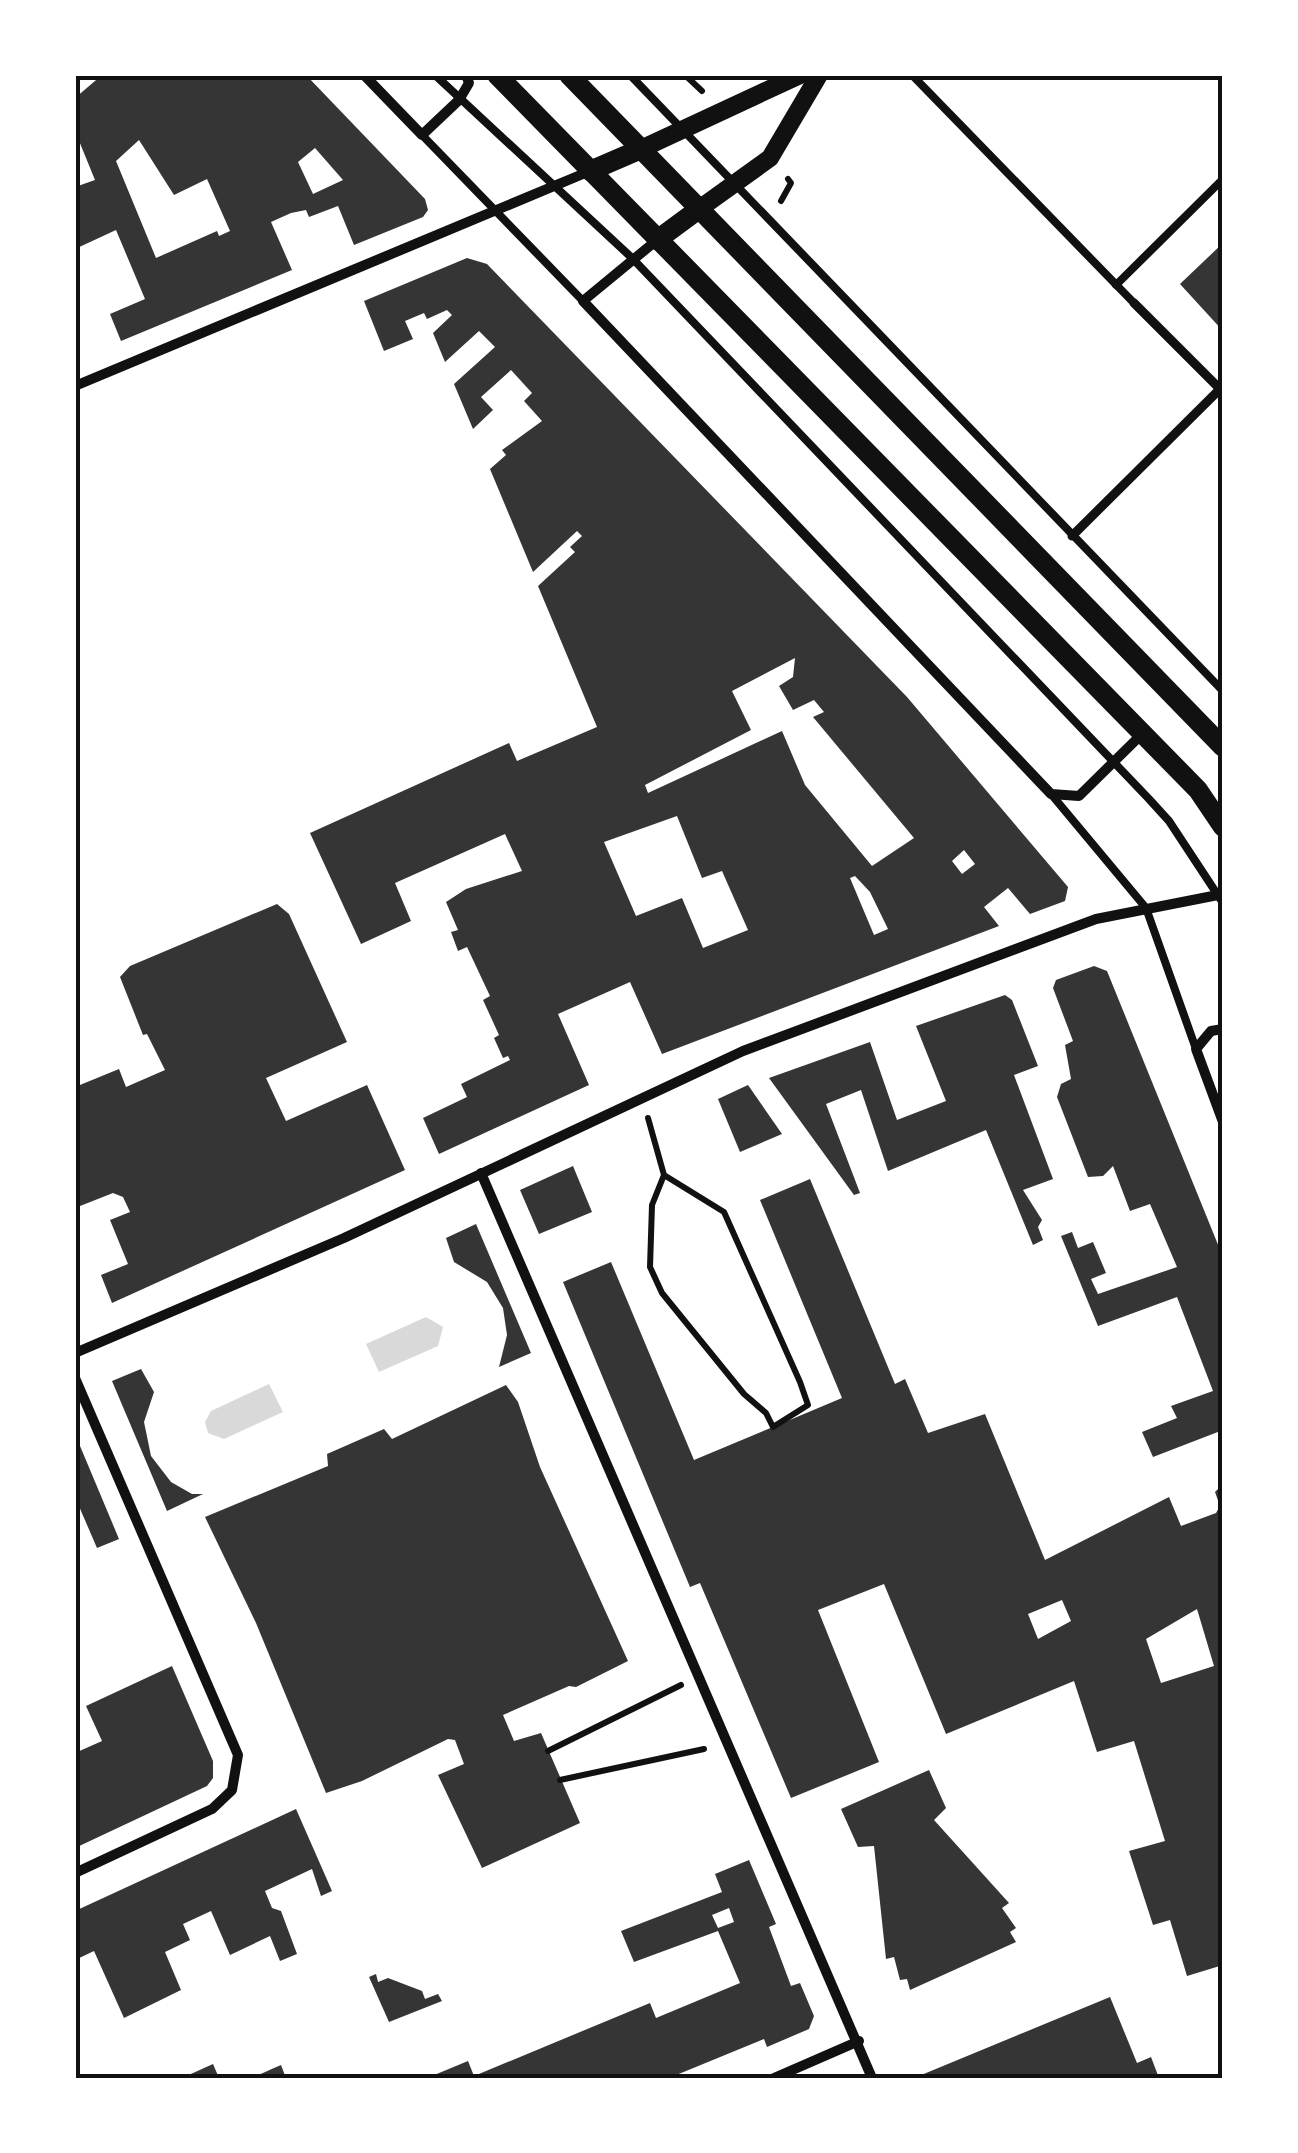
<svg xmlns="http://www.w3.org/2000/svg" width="1298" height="2153" font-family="'Sofia Sans Condensed',sans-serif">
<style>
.water{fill:#d9d9d9}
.building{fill:#353535;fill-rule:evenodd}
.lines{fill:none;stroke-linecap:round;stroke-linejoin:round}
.path{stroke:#111;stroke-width:6}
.service{stroke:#111;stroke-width:8}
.pedestrian{stroke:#111;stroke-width:9}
.minor{stroke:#111;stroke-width:10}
.tertiary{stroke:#111;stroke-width:18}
.secondary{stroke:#111;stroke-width:20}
.neatline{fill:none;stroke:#111;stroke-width:4}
</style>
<rect width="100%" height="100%" fill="#fff"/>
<g class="water">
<path d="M426 1317 443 1327 438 1346 379 1372 366 1344Z"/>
<path d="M269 1384 283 1412 224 1439 208 1433 205 1422 211 1411Z"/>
</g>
<g class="building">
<path d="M102 75H306L425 199 428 210 423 217 354 245 338 206 309 217 306 210 291 213 271 222 292 270 121 341 110 314 145 299 116 230 75 249V187L95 180 75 131V98ZM139 140 174 195 207 179 230 231 219 236 217 231 156 258 116 161ZM315 148 343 180 313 194 298 162Z"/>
<path d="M1223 243V331L1180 284Z"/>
<path d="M467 258 487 264 907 697 1068 887 1065 901 1030 914 1008 888 984 907 999 926 662 1054 630 982 558 1014 589 1085 439 1154 423 1118 467 1097 461 1084 510 1060 508 1056 503 1058 494 1038 499 1035 483 1000 490 996 467 947 458 951 451 932 458 930 446 902 466 889 522 871 505 834 395 883 411 921 361 944 310 833 509 743 517 761 597 727 538 586 575 552 570 547 582 536 577 531 533 572 490 469 506 455 502 450 542 421 524 401 532 393 511 370 481 397 493 410 473 429 454 384 495 347 479 331 445 362 433 333 452 315 447 310 427 319 424 313 405 321 413 339 384 351 364 301ZM795 658 793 677 779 686 793 710 814 700 824 712 813 717 914 838 872 866 805 785 782 731 648 793 645 785 751 730 732 691ZM677 816 702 878 722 871 748 930 703 948 682 898 636 916 604 842ZM964 850 975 864 962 874 952 861ZM855 876 870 892 888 929 874 935 850 878Z"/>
<path d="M277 904 289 914 347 1042 266 1078 286 1121 367 1085 405 1170 112 1303 101 1275 128 1264 110 1220 130 1212 123 1197 113 1193 75 1208V1087L119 1069 126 1087 165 1070 147 1034 143 1035 120 977 130 966Z"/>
<path d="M1094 966 1107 971 1223 1257V1430L1153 1457 1142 1432 1177 1418 1171 1406 1213 1391 1177 1297 1098 1326 1061 1236 1072 1232 1078 1248 1093 1242 1106 1273 1091 1279 1098 1294 1177 1267 1150 1204 1130 1211 1113 1166 1103 1176 1088 1177 1057 1097 1061 1084 1071 1079 1065 1045 1073 1041 1053 988 1056 980Z"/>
<path d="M1005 995 1012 1000 1038 1066 1014 1075 1053 1179 1023 1190 1042 1220 1038 1227 1043 1240 1033 1245 986 1130 888 1171 861 1090 826 1104 860 1193 854 1195 769 1078 870 1042 897 1120 946 1101 916 1026Z"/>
<path d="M748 1085 782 1134 740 1152 718 1099Z"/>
<path d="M573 1166 592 1212 539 1234 520 1190Z"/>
<path d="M810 1179 895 1384 905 1379 928 1433 985 1414 1045 1560 1169 1497 1181 1526 1216 1513 1220 1506 1215 1492 1223 1484V1965L1187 1976 1170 1920 1153 1925 1129 1851 1165 1841 1134 1741 1097 1752 1074 1681 946 1734 884 1584 818 1610 879 1762 791 1798 700 1583 690 1587 563 1282 611 1262 694 1460 773 1427 842 1398 760 1200ZM1062 1600 1071 1621 1038 1639 1028 1614ZM1197 1609 1214 1666 1161 1683 1146 1639Z"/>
<path d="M476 1224 531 1353 499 1367 507 1335 503 1308 487 1282 454 1262 446 1238Z"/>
<path d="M141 1369 154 1392 144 1422 151 1456 171 1482 192 1494H203L167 1511 112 1381Z"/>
<path d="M506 1385 518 1402 540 1467 628 1661 576 1687 569 1686 503 1715 514 1741 541 1733 580 1823 482 1868 438 1775 464 1764 455 1740 448 1739 362 1781 326 1793 256 1623 205 1517 328 1466 327 1454 384 1429 392 1439Z"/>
<path d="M75 1434 119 1539 97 1548 75 1497Z"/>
<path d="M172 1666 213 1761V1778L207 1786 75 1848V1753L102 1741 86 1706Z"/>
<path d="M929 1770 946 1808 934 1820 1009 1903 1002 1908 1016 1928 1010 1932 1016 1942 910 1990 907 1979 900 1980 894 1957 886 1959 874 1846 858 1847 841 1809Z"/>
<path d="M296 1809 332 1891 321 1896 312 1869 265 1891 272 1908 281 1911 297 1954 280 1961 270 1936 230 1955 211 1911 183 1924 190 1940 165 1952 181 1990 124 2018 94 1951 75 1960V1911Z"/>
<path d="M749 1860 776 1924 769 1927 791 1986 800 1983 814 2016 809 2029 767 2047 764 2039 669 2078H427L468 2061 474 2076 650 2003 656 2018 740 1983 718 1931 634 1962 621 1931 722 1892 715 1874ZM729 1908 734 1922 718 1928 712 1915Z"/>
<path d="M376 1974 378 1982 388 1978 422 1991 425 1999 438 1994 442 2001 389 2022 369 1977Z"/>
<path d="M1110 1997 1137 2063 1151 2057 1159 2078H914Z"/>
<path d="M213 2064 219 2078H182Z"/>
<path d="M281 2065 286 2078H252L274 2068Z"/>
</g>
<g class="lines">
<g class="path">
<path d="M685 75 702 91"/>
<path d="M781 201 791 183 788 179"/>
<path d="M648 1118 664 1175 652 1205 650 1267 662 1293 744 1394 766 1413 773 1427 808 1405 800 1382 724 1212 664 1175"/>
<path d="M548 1751 681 1685"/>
<path d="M560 1780 704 1749"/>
</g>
<g class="service">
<path d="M435 75 632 258 1149 799 1169 821 1223 903"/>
<path d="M630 75 1223 691"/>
<path d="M912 75 1134 303"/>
<path d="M422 135 583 301"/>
<path d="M1116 285 1223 179"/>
<path d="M1051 794 1146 908 1196 1049"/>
</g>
<g class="pedestrian">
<path d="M1134 303 1223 392"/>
<path d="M1072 536 1220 389"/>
</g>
<g class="minor">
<path d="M364 75 422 135 459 100 469 83 466 75"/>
<path d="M657 240 583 301 1051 794 1079 796 1142 734"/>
<path d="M75 386 590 171"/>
<path d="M1223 1029 1211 1031 1196 1049 1223 1122"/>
<path d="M481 1173 872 2078"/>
<path d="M75 1353 344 1238 743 1051 1096 919 1223 894"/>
<path d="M75 1378 238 1755 232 1790 212 1809 75 1873"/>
<path d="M774 2078 859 2041"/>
</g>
<g class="tertiary">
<path d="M641 149 800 75"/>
<path d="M699 209 770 158 819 75"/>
</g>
<g class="secondary">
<path d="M497 75 1198 790 1223 827"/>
<path d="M569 75 1223 747"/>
<path d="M590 171 641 149"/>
<path d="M657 240 699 209"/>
</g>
</g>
<rect width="1298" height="2153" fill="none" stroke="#ffffff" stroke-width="155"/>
<rect x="78" y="78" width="1142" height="1998" class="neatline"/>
</svg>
